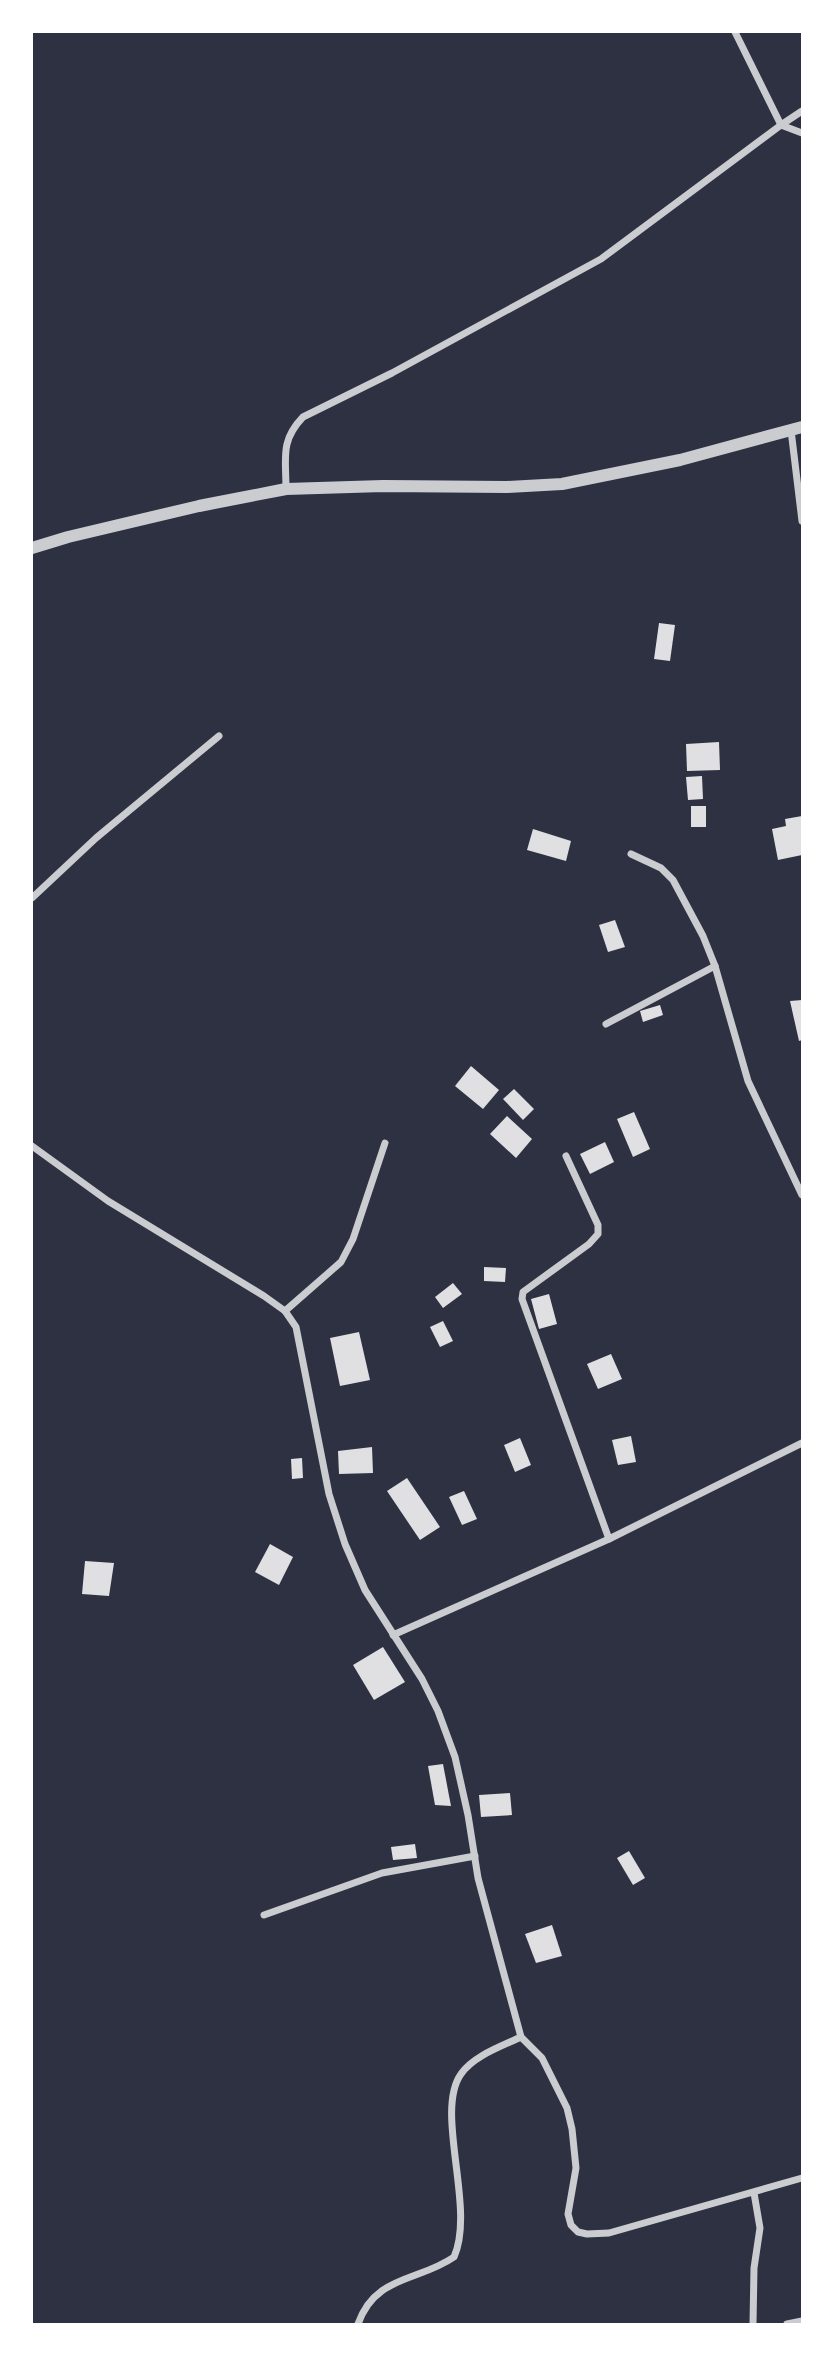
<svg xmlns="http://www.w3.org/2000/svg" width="834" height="2356" font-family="'PT Sans Narrow',sans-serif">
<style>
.building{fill:#e0e0e3}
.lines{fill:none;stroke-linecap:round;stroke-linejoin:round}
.minor{stroke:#caccd0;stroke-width:7}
.tertiary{stroke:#caccd0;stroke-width:12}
</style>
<rect width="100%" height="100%" fill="#2d3142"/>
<g class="building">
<path d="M659 623 675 625 670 661 654 659Z"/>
<path d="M719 742 720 770 687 771 686 744Z"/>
<path d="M702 776 703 799 688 800 686 777Z"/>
<rect x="691" y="806" width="15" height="21"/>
<path d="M802 816V855L778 860 772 829 786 826 785 819Z"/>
<path d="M533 829 571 841 566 861 527 850Z"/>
<path d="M615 920 625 947 608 952 599 925Z"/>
<path d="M802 1000V1040L799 1041 790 1001Z"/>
<path d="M660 1005 663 1015 643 1022 640 1011Z"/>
<path d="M471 1066 499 1090 483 1109 455 1086Z"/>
<path d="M514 1089 534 1109 523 1120 503 1099Z"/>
<path d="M634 1112 650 1149 633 1157 617 1119Z"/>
<path d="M507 1116 532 1139 516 1158 490 1134Z"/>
<path d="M605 1142 614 1162 590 1174 580 1154Z"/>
<path d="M484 1267 506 1268 505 1282 484 1281Z"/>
<path d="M453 1283 462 1294 443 1308 435 1297Z"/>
<path d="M549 1294 557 1324 539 1329 531 1299Z"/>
<path d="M443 1321 453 1341 440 1347 430 1327Z"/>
<path d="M359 1332 370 1380 340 1386 330 1338Z"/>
<path d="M611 1354 622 1379 598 1389 587 1364Z"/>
<path d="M631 1436 636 1462 618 1465 612 1440Z"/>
<path d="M520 1438 531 1465 515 1472 504 1445Z"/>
<path d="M372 1447 373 1473 339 1474 338 1451Z"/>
<path d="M302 1458 303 1478 292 1479 291 1459Z"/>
<path d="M407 1478 440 1527 420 1540 387 1491Z"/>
<path d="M464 1491 477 1519 462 1525 449 1497Z"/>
<path d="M270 1544 293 1557 279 1585 255 1572Z"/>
<path d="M85 1561 114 1563 109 1596 82 1594Z"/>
<path d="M383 1647 405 1682 374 1700 353 1665Z"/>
<path d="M443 1764 451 1806 435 1805 428 1766Z"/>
<path d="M510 1793 512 1815 481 1817 479 1795Z"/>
<path d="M415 1844 417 1858 393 1860 391 1847Z"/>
<path d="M629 1851 645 1878 633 1885 617 1858Z"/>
<path d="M552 1925 562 1956 536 1963 525 1934Z"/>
</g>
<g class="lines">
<g class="minor">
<path d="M735 32 781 125 802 133"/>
<path d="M791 430 802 521"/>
<path d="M286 489C286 458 280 441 303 417L392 373 601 259 781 125 802 111"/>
<path d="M631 854 661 868 673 880 703 936 715 966 748 1081 802 1195"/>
<path d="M32 898 96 838 219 736"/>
<path d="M606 1024 715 966"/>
<path d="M32 1146 108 1201 264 1296 285 1311 296 1327 329 1494 345 1544 365 1590 422 1679 438 1711 455 1757 468 1815 478 1878 521 2037 542 2058 567 2108 572 2129 576 2168 568 2214 571 2225 578 2232 587 2234 609 2233 802 2178"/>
<path d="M566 1156 598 1225V1234L589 1244 523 1292 522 1299 609 1539"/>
<path d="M285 1311 341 1262 353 1239 385 1143"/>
<path d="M393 1635 609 1539 802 1443"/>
<path d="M264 1915 382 1873 475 1856"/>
<path d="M358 2324C375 2275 418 2282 454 2257 476 2208 434 2112 461 2074 473 2056 502 2046 521 2037"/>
<path d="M753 2324 754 2268 760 2228 754 2193"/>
<path d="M787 2324 802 2321"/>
</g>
<path class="tertiary" d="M32 548 68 537 199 506 286 489 383 486 507 487 562 484 680 460 802 427"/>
</g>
<rect width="834" height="2356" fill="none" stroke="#ffffff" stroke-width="66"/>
</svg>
